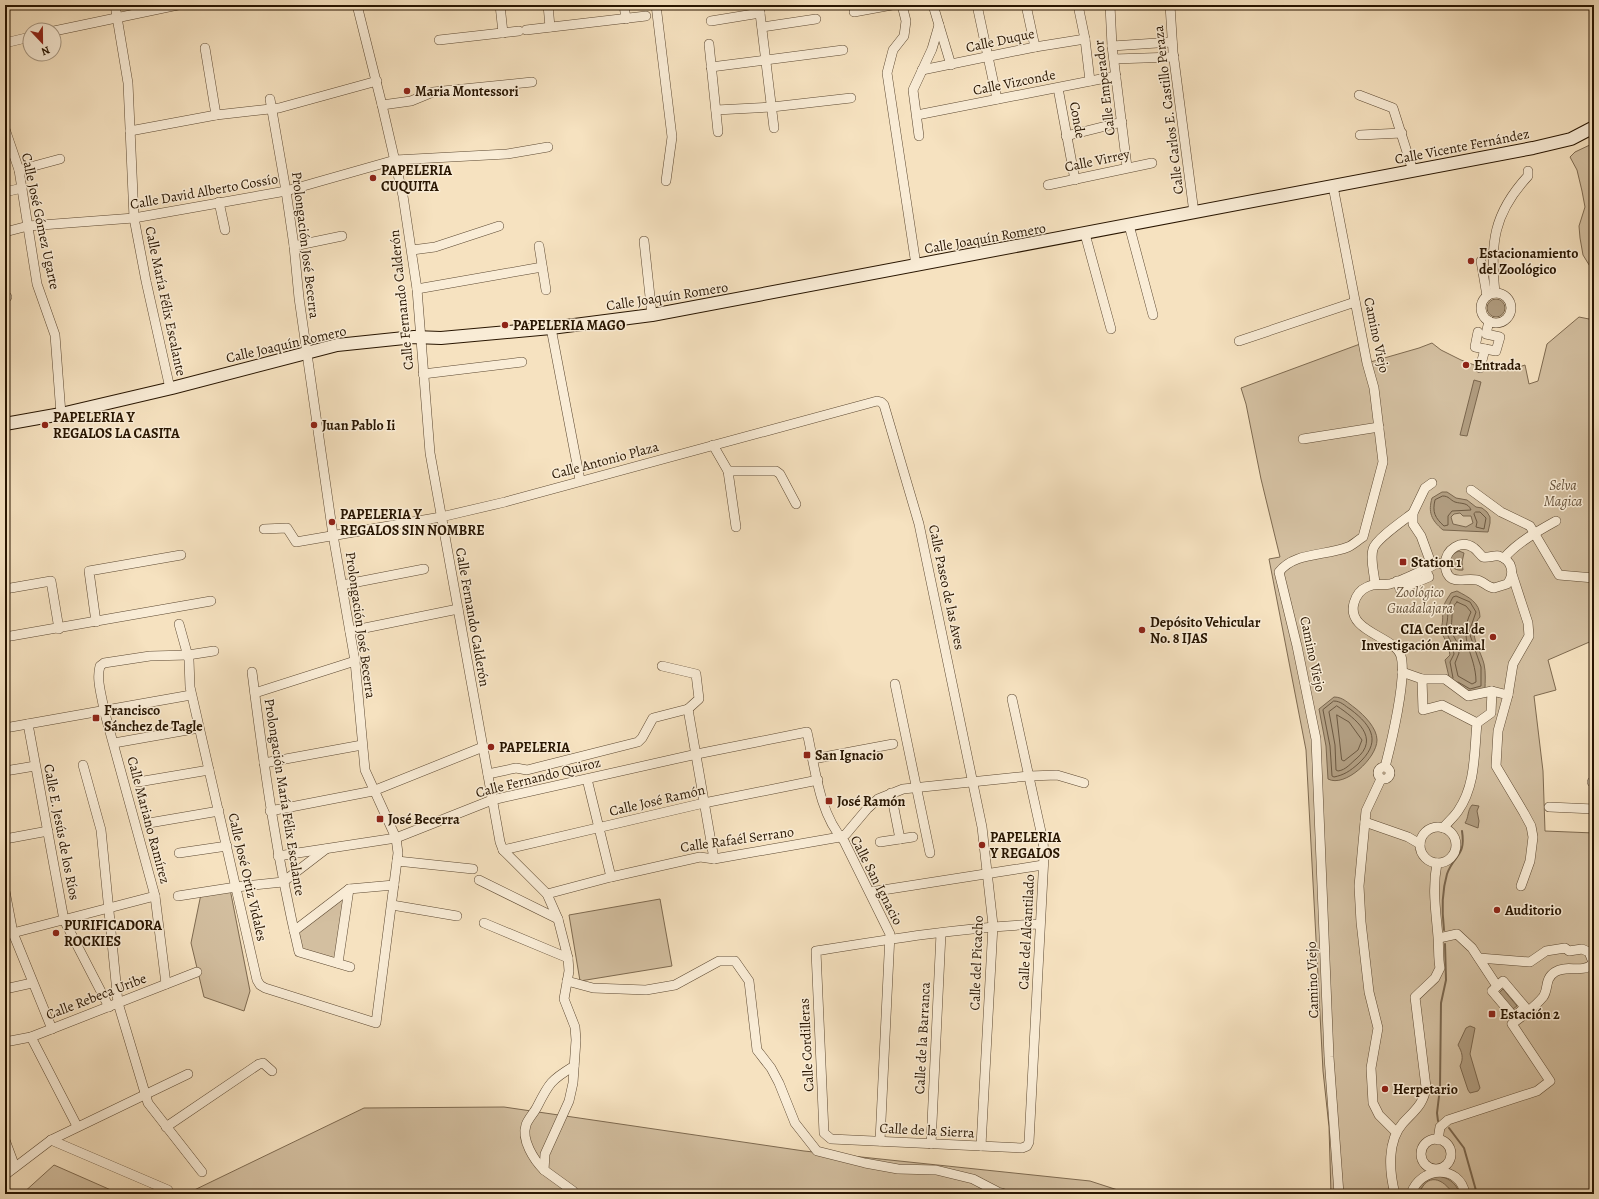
<svg xmlns="http://www.w3.org/2000/svg" width="1599" height="1199" font-family="Alegreya,serif">
<style>
.green{fill:#d3bfa0;stroke:#7e6a50}
.water{fill:#b09c7f;stroke:#7a664d;fill-rule:evenodd}
.lines{fill:none;stroke-linecap:round;stroke-linejoin:round}
.shore{stroke:#6c5840;stroke-width:1}
.stream{stroke:#7a664d;stroke-width:2}
.street-casing{stroke:#5c4831;stroke-width:10}
.secondary-casing{stroke:#281501;stroke-width:14}
.street{stroke:#f9ecd6;stroke-width:9}
.secondary{stroke:#f9ecd6;stroke-width:12}
.poi-dot{fill:#8f2418;stroke:#f9ecd6;stroke-width:1.5}
.labels{text-anchor:middle;stroke-width:3;stroke-linejoin:round;paint-order:stroke}
.street-label{font-size:14px;fill:#281501;stroke:#f9ecd6}
.poi-label{font-size:14px;font-weight:bold;fill:#281501;stroke:#f9ecd6;text-anchor:start}
.park-label{font-size:14px;font-style:italic;fill:#645039;stroke:#f9ecd6}
</style>
<rect width="100%" height="100%" fill="#f6e2c0"/>
<filter id="stains"><feTurbulence type="fractalNoise" baseFrequency=".005" numOctaves="4"/><feColorMatrix values="0 0 0 0 .2 0 0 0 0 .09 0 0 0 0 .02 0 0 0 .5 -.17"/></filter>
<radialGradient id="worn" r=".72"><stop offset=".6" stop-color="#630" stop-opacity="0"/><stop offset="1" stop-color="#630" stop-opacity=".3"/></radialGradient>
<g class="green">
<path d="M1594 143V268H1591L1583 255 1580 238 1579 226 1585 207 1582 191 1577 170 1570 157 1575 152Z"/>
<path d="M1579 317 1594 320V640L1548 660 1556 690 1534 696 1543 771 1545 831 1594 833V1194H1331L1329 1127 1323 1071 1306 750 1269 559 1280 557 1261 479 1246 404 1241 388 1360 344 1367 363 1419 348 1432 343 1441 350 1461 360 1485 369 1509 370 1525 365 1529 384 1538 381 1547 344Z"/>
<path d="M230 889 250 991 244 1011 204 997 191 943 201 894Z"/>
<path d="M347 892 337 961 301 952 296 932Z"/>
<path d="M660 899 672 966 580 981 569 915Z"/>
<path d="M504 1107 804 1151 1090 1181 1130 1194H186L364 1108Z"/>
<path d="M54 1165 120 1194H22Z"/>
</g>
<g class="water">
<circle cx="1496" cy="308" r="9"/>
<path d="M1474 380 1481 382 1467 436 1460 435Z"/>
<path d="M1442 492H1447L1456 498 1467 500 1476 507 1482 508 1487 512 1490 517V523L1488 532 1443 530C1431 520 1428 512 1432 498ZM1460 513 1463 516H1471L1473 523 1466 527 1453 524 1451 517 1454 514Z"/>
<path d="M1459 551 1464 553 1462 562 1463 570C1449 572 1445 556 1459 551Z"/>
<path d="M1457 591C1468 597 1480 602 1480 617 1466 632 1480 648 1484 664 1486 672 1485 682 1485 690L1469 694 1450 681 1445 660 1450 655 1448 645 1440 630C1444 622 1442 618 1443 610 1443 604 1448 598 1451 593Z"/>
<path d="M1334 697C1343 697 1348 703 1355 708 1364 715 1377 728 1377 740 1377 758 1345 788 1328 779L1326 746 1319 709Z"/>
<path d="M1472 805 1479 806 1477 811 1479 821 1478 828 1465 823C1469 817 1467 811 1472 805Z"/>
<path d="M1503 989 1517 1006 1513 1009 1499 993Z"/>
<path d="M1470 1026 1475 1028 1470 1054 1480 1088 1478 1091 1470 1093 1468 1090 1460 1066C1464 1058 1462 1052 1458 1045L1466 1028Z"/>
<path d="M1435 1175C1448 1178 1455 1181 1460 1194H1453C1443 1178 1427 1172 1419 1194H1414L1418 1185Z"/>
</g>
<g class="lines">
<g class="shore">
<path d="M1443 496C1449 496 1450 500 1455 502 1461 504 1468 502 1471 510L1452 511 1448 516V525L1444 526C1435 518 1432 512 1435 500Z"/>
<path d="M1476 512H1480L1486 518 1484 529 1476 527 1477 522 1474 514Z"/>
<path d="M1457 602 1466 606 1471 612C1457 640 1476 654 1476 682L1472 684 1458 676 1455 663 1459 653 1457 642 1450 630C1454 620 1449 609 1457 602Z"/>
<path d="M1453 678 1450 662 1454 654 1452 644 1445 630C1450 617 1445 610 1453 597L1456 596 1470 602 1476 612 1469 632 1481 667V686L1470 689 1458 682"/>
<path d="M1334 701C1341 701 1345 706 1350 709 1374 727 1381 743 1358 764 1350 771 1344 775 1334 777L1332 776 1330 746 1323 710Z"/>
<path d="M1337 706C1356 719 1381 738 1356 759 1351 763 1346 770 1338 771L1336 770 1335 745 1329 712Z"/>
<path d="M1337 715 1349 722 1362 740 1358 750 1344 761 1342 760Z"/>
</g>
<g class="stream">
<path d="M1444 930C1442 913 1442 891 1447 874 1454 854 1466 857 1462 831"/>
<path d="M1438 1121 1437 1113 1440 1088 1441 1003 1446 980 1445 944"/>
<path d="M1449 1128 1464 1148 1477 1194"/>
</g>
<g class="street-casing">
<g id="street">
<path d="M115 5 128 83 134 218 146 281 169 384 172 388"/>
<path d="M357 5 382 105 403 196 417 289 430 453 500 842 503 850 547 894 558 919 568 958 569 971 564 999 575 1027 576 1040 573 1083 569 1101 545 1154 544 1170 573 1191 574 1194"/>
<path d="M500 5 503 33"/>
<path d="M548 5 550 27"/>
<path d="M624 5 626 19"/>
<path d="M656 5 672 137 666 181"/>
<path d="M759 5 774 128"/>
<path d="M902 5 906 21 904 36 893 50 887 73 916 265"/>
<path d="M933 5 951 65"/>
<path d="M977 5 997 99"/>
<path d="M1026 5 1035 47"/>
<path d="M1078 5 1085 39 1090 81"/>
<path d="M1110 5 1112 46 1127 167"/>
<path d="M1170 5 1173 52 1194 213"/>
<path d="M1590 5 1594 7"/>
<path d="M854 12 892 5"/>
<path d="M711 21 760 13"/>
<path d="M762 27 816 19"/>
<path d="M526 30 646 16"/>
<path d="M54 31 178 5"/>
<path d="M439 40 519 31"/>
<path d="M5 43 30 37"/>
<path d="M709 44 718 132"/>
<path d="M1112 46 1172 42"/>
<path d="M205 48 216 115"/>
<path d="M1114 59 1174 57"/>
<path d="M711 67 843 50"/>
<path d="M922 70 1035 47 1085 39"/>
<path d="M1058 88 1075 180"/>
<path d="M1359 95 1393 108 1413 171"/>
<path d="M382 105 411 101 433 92 532 82"/>
<path d="M716 110 772 107 851 98"/>
<path d="M917 115 1116 76"/>
<path d="M5 129 19 170 37 284 55 335 61 414"/>
<path d="M130 131 216 115 279 108 377 81"/>
<path d="M1360 135 1402 133"/>
<path d="M919 136 913 90 932 49 939 25"/>
<path d="M1066 136 1122 122"/>
<path d="M19 170 60 159"/>
<path d="M1048 185 1152 163"/>
<path d="M1333 186 1367 363 1374 388 1383 462 1363 537C1358 540 1353 545 1348 547 1326 556 1294 552 1279 572L1297 646 1316 739 1329 1057 1339 1194"/>
<path d="M5 192 22 188"/>
<path d="M219 202 225 230"/>
<path d="M1129 225 1153 315"/>
<path d="M5 232 28 226 134 218 286 191 395 160 507 154 548 147"/>
<path d="M1085 234 1111 329"/>
<path d="M644 241 652 315"/>
<path d="M294 246 342 236"/>
<path d="M539 246 546 290"/>
<path d="M412 250 435 247 499 226"/>
<path d="M1481 261 1487 296"/>
<path d="M417 289 542 267"/>
<path d="M1495 293C1490 244 1493 214 1528 176V171"/>
<circle cx="1496" cy="308" r="15"/>
<path d="M5 297H7"/>
<path d="M551 328 580 480"/>
<path d="M1478 332 1475 347 1485 349"/>
<path d="M1239 341 1355 302"/>
<path d="M1480 368 1485 349 1496 351 1500 337 1486 334 1489 321"/>
<path d="M423 374 522 362"/>
<path d="M1303 439 1379 427"/>
<path d="M713 445 728 471 736 527"/>
<path d="M728 471H776L780 474 796 504"/>
<path d="M1471 490 1501 512 1530 526 1559 575 1594 578"/>
<path d="M264 529 287 528 296 542 441 517 505 502 877 401 881 402 884 405 919 524 982 827 993 925 981 1146"/>
<path d="M1504 558C1518 542 1538 531 1556 521"/>
<path d="M1431 563 1445 564C1447 588 1463 577 1477 580 1483 581 1487 587 1494 588L1507 584C1515 575 1513 560 1499 556 1494 555 1489 558 1483 557 1480 555 1478 551 1474 548 1461 539 1446 549 1445 564"/>
<path d="M1512 574 1528 623 1529 636 1513 664 1508 695 1498 731 1496 766 1524 813 1531 826 1533 837 1530 861 1521 886"/>
<path d="M1397 581 1400 589 1429 577 1425 569"/>
<path d="M1375 583C1374 572 1370 559 1373 549 1376 539 1404 520 1413 513"/>
<path d="M342 585 424 569"/>
<path d="M5 589 51 581 59 629"/>
<path d="M96 622 89 571 181 555"/>
<path d="M179 624 189 660 190 687 257 980 260 985 265 988 376 1023 398 853 396 838 365 770 355 661 333 535 299 298 294 246 286 191 270 99"/>
<path d="M350 631 458 609"/>
<path d="M5 637 211 601"/>
<path d="M252 672C264 767 277 860 299 952L350 967"/>
<path d="M1402 672 1422 679 1423 710 1442 705 1477 723C1474 753 1476 785 1458 811 1454 817 1448 822 1443 828"/>
<path d="M1422 679H1445L1468 696 1492 691 1508 695"/>
<path d="M895 684 930 853"/>
<path d="M255 693 355 661"/>
<path d="M1012 699 1043 841 1044 856 1029 1142 1027 1146 1022 1148 831 1139 824 1133 816 951C890 939 965 927 1040 924"/>
<path d="M688 709 714 859"/>
<path d="M1477 723 1491 713 1492 691"/>
<path d="M28 724 64 920 109 1007"/>
<path d="M5 728 191 695"/>
<path d="M114 743 199 728"/>
<path d="M813 759 893 744"/>
<path d="M264 763 362 745"/>
<path d="M83 765 101 830 118 1003 148 1103 202 1172"/>
<circle cx="1384" cy="773" r="6"/>
<path d="M1385 767C1391 744 1407 678 1401 656 1395 636 1346 632 1354 603 1356 596 1360 590 1367 587 1376 582 1381 586 1390 584 1404 580 1418 572 1432 566L1421 536 1413 524V513L1425 488 1432 483"/>
<path d="M5 771 35 766"/>
<path d="M488 774 516 768 527 770 638 742 642 738 653 718 688 709 699 699 696 674 662 666"/>
<path d="M587 779 611 877"/>
<path d="M1381 779 1366 811 1359 886 1361 922 1369 992 1378 1028 1371 1068 1373 1103 1379 1115 1396 1132"/>
<path d="M138 782 209 770"/>
<path d="M1592 782H1594"/>
<path d="M891 793 900 839"/>
<path d="M1549 807 1594 809"/>
<path d="M270 811 373 791 483 747"/>
<path d="M1365 822 1408 837 1420 844"/>
<path d="M149 823 219 811"/>
<circle cx="1438" cy="845" r="18"/>
<path d="M5 839 48 831"/>
<path d="M880 842 913 837"/>
<path d="M503 850 704 803 818 780"/>
<path d="M179 853 227 846"/>
<path d="M278 856 396 838 492 800 697 754 807 732C815 767 819 814 844 841L890 934 880 1141"/>
<path d="M397 861 473 869"/>
<path d="M479 880 558 919"/>
<path d="M5 891 13 933 52 1029"/>
<path d="M870 892 1043 865"/>
<path d="M547 894 611 877 700 857 714 859 840 837 846 834 867 809 878 799 903 789 1029 776 1057 775 1084 783"/>
<path d="M178 896 236 887 283 882 326 849"/>
<path d="M392 905 457 916"/>
<path d="M484 923 568 958"/>
<path d="M294 931 349 889 394 885"/>
<path d="M5 935 155 896"/>
<path d="M1439 938 1457 934 1472 948 1497 986"/>
<path d="M1479 958 1530 962 1546 951 1565 948 1569 951 1582 949 1589 952 1594 965"/>
<path d="M338 963 349 889"/>
<path d="M567 981 593 988 646 990 675 985 719 961H735L749 981 757 1050 771 1068 779 1083 795 1123 817 1151 865 1163 898 1169 936 1170 973 1179 998 1192 1005 1194"/>
<path d="M1503 981 1525 1007 1514 1017 1492 991Z"/>
<path d="M166 984 155 896 104 710C102 696 96 680 100 666L104 663 150 656 188 655 214 651"/>
<path d="M5 989 32 983"/>
<path d="M31 1037 77 1126"/>
<path d="M5 1042 31 1037 197 972"/>
<path d="M166 1127 259 1064 263 1063 272 1071"/>
<circle cx="1436" cy="1154" r="15"/>
<path d="M5 1140 15 1167"/>
<path d="M51 1140 168 1190"/>
<path d="M1438 1140 1440 1127 1448 1120 1537 1091 1550 1081 1512 1024C1522 1016 1535 1007 1543 997 1549 989 1544 979 1555 972 1567 964 1581 974 1593 964L1594 961"/>
<path d="M931 1144 941 933"/>
<path d="M544 1170C534 1160 521 1140 526 1125 528 1119 534 1113 537 1107 549 1083 551 1080 574 1066"/>
<path d="M5 1175 51 1140 188 1074"/>
<path d="M1395 1194C1389 1171 1387 1141 1403 1123 1414 1111 1424 1104 1426 1087L1415 997 1435 978 1440 968C1438 958 1439 948 1438 937 1436 911 1432 890 1437 863"/>
<path d="M1411 1194C1420 1166 1460 1164 1465 1194"/>
</g>
</g>
<g class="secondary-casing">
<path id="secondary" d="M5 424 61 414 172 388 337 345 414 337 441 338 551 328 652 315 1533 148 1571 139 1594 127"/>
</g>
<use href="#street" class="street"/>
<use href="#secondary" class="secondary"/>
</g>
<g class="poi-dot">
<circle cx="407" cy="91" r="4"/>
<circle cx="373" cy="178" r="4"/>
<circle cx="1471" cy="261" r="4"/>
<circle cx="505" cy="325" r="4"/>
<circle cx="1466" cy="365" r="4"/>
<circle cx="45" cy="425" r="4"/>
<circle cx="314" cy="425" r="4"/>
<circle cx="332" cy="522" r="4"/>
<rect x="1399" y="558" width="8" height="8" rx="2"/>
<circle cx="1142" cy="630" r="4"/>
<circle cx="1493" cy="637" r="4"/>
<rect x="92" y="714" width="8" height="8" rx="2"/>
<circle cx="491" cy="747" r="4"/>
<rect x="803" y="751" width="8" height="8" rx="2"/>
<rect x="825" y="797" width="8" height="8" rx="2"/>
<rect x="376" y="815" width="8" height="8" rx="2"/>
<circle cx="982" cy="845" r="4"/>
<circle cx="1497" cy="910" r="4"/>
<circle cx="56" cy="933" r="4"/>
<rect x="1488" y="1010" width="8" height="8" rx="2"/>
<circle cx="1385" cy="1089" r="4"/>
</g>
<g class="labels">
<g class="street-label">
<text transform="translate(1000 40) rotate(-12)" y="5">Calle Duque</text>
<text transform="translate(1014 82) rotate(-11)" y="5">Calle Vizconde</text>
<text transform="translate(1104 88) rotate(-97)" y="5">Calle Emperador</text>
<text transform="translate(1168 110) rotate(-97)" y="5">Calle Carlos E. Castillo Peraza</text>
<text transform="translate(1078 120) rotate(80)" y="5">Conde</text>
<text transform="translate(1462 146) rotate(-11)" y="5">Calle Vicente Fernández</text>
<text transform="translate(1097 160) rotate(-12)" y="5">Calle Virrey</text>
<text transform="translate(204 191) rotate(-10)" y="5">Calle David Alberto Cossío</text>
<text transform="translate(41 221) rotate(78)" y="5">Calle José Gómez Ugarte</text>
<text transform="translate(985 238) rotate(-10)" y="5">Calle Joaquín Romero</text>
<text transform="translate(306 245) rotate(83)" y="5">Prolongación José Becerra</text>
<text transform="translate(667 296) rotate(-9)" y="5">Calle Joaquín Romero</text>
<text transform="translate(401 300) rotate(-96)" y="5">Calle Fernando Calderón</text>
<text transform="translate(166 301) rotate(78)" y="5">Calle María Félix Escalante</text>
<text transform="translate(1377 335) rotate(78)" y="5">Camino Viejo</text>
<text transform="translate(286 344) rotate(-13)" y="5">Calle Joaquín Romero</text>
<text transform="translate(605 460) rotate(-15)" y="5">Calle Antonio Plaza</text>
<text transform="translate(947 587) rotate(78)" y="5">Calle Paseo de las Aves</text>
<text transform="translate(473 617) rotate(80)" y="5">Calle Fernando Calderón</text>
<text transform="translate(361 625) rotate(82)" y="5">Prolongación José Becerra</text>
<text transform="translate(1313 654) rotate(78)" y="5">Camino Viejo</text>
<text transform="translate(538 777) rotate(-14)" y="5">Calle Fernando Quiroz</text>
<text transform="translate(285 797) rotate(81)" y="5">Prolongación María Félix Escalante</text>
<text transform="translate(657 800) rotate(-13)" y="5">Calle José Ramón</text>
<text transform="translate(149 820) rotate(75)" y="5">Calle Mariano Ramírez</text>
<text transform="translate(62 832) rotate(79)" y="5">Calle E. Jesús de los Ríos</text>
<text transform="translate(737 839) rotate(-8)" y="5">Calle Rafaél Serrano</text>
<text transform="translate(248 877) rotate(77)" y="5">Calle José Ortiz Vidales</text>
<text transform="translate(877 880) rotate(63)" y="5">Calle San Ignacio</text>
<text transform="translate(1026 932) rotate(-87)" y="5">Calle del Alcantilado</text>
<text transform="translate(976 963) rotate(-88)" y="5">Calle del Picacho</text>
<text transform="translate(1312 980) rotate(-92)" y="5">Camino Viejo</text>
<text transform="translate(96 996) rotate(-21)" y="5">Calle Rebeca Uribe</text>
<text transform="translate(922 1038) rotate(-87)" y="5">Calle de la Barranca</text>
<text transform="translate(806 1045) rotate(-93)" y="5">Calle Cordilleras</text>
<text transform="translate(927 1130) rotate(3)" y="5">Calle de la Sierra</text>
</g>
<g class="poi-label">
<text x="415" y="96">Maria Montessori</text>
<text x="381" y="175">PAPELERIA<tspan x="381" dy="16">CUQUITA</tspan></text>
<text x="1479" y="258">Estacionamiento<tspan x="1479" dy="16">del Zoológico</tspan></text>
<text x="513" y="330">PAPELERIA MAGO</text>
<text x="1474" y="370">Entrada</text>
<text x="53" y="422">PAPELERIA Y<tspan x="53" dy="16">REGALOS LA CASITA</tspan></text>
<text x="322" y="430">Juan Pablo Ii</text>
<text x="340" y="519">PAPELERIA Y<tspan x="340" dy="16">REGALOS SIN NOMBRE</tspan></text>
<text x="1411" y="567">Station 1</text>
<text x="1150" y="627">Depósito Vehicular<tspan x="1150" dy="16">No. 8 IJAS</tspan></text>
<text x="1485" y="634" text-anchor="end">CIA Central de<tspan x="1485" dy="16">Investigación Animal</tspan></text>
<text x="104" y="715">Francisco<tspan x="104" dy="16">Sánchez de Tagle</tspan></text>
<text x="499" y="752">PAPELERIA</text>
<text x="815" y="760">San Ignacio</text>
<text x="837" y="806">José Ramón</text>
<text x="388" y="824">José Becerra</text>
<text x="990" y="842">PAPELERIA<tspan x="990" dy="16">Y REGALOS</tspan></text>
<text x="1505" y="915">Auditorio</text>
<text x="64" y="930">PURIFICADORA<tspan x="64" dy="16">ROCKIES</tspan></text>
<text x="1500" y="1019">Estación 2</text>
<text x="1393" y="1094">Herpetario</text>
</g>
<g class="park-label">
<text x="1563" y="490">Selva<tspan x="1563" dy="16">Magica</tspan></text>
<text x="1420" y="597">Zoológico<tspan x="1420" dy="16">Guadalajara</tspan></text>
</g>
</g>
<rect width="1599" height="1199" fill="none" stroke="#f6e2c0" stroke-width="20"/>
<rect x="6" y="6" width="1587" height="1187" fill="none" stroke="#281501" stroke-width="2"/>
<rect x="10" y="10" width="1579" height="1179" fill="none" stroke="#281501"/>
<g transform="translate(42 42) rotate(158)"><circle r="19" fill="#f9ecd6" stroke="#a59681"/>
<path d="M0-3L7 15L0 10L-7 15Z" fill="#8f2418"/>
<text y="-6" font-size="11" font-weight="bold" text-anchor="middle" fill="#281501">N</text>
</g>
<rect width="100%" height="100%" filter="url(#stains)"/>
<rect width="100%" height="100%" fill="url(#worn)"/>
</svg>
